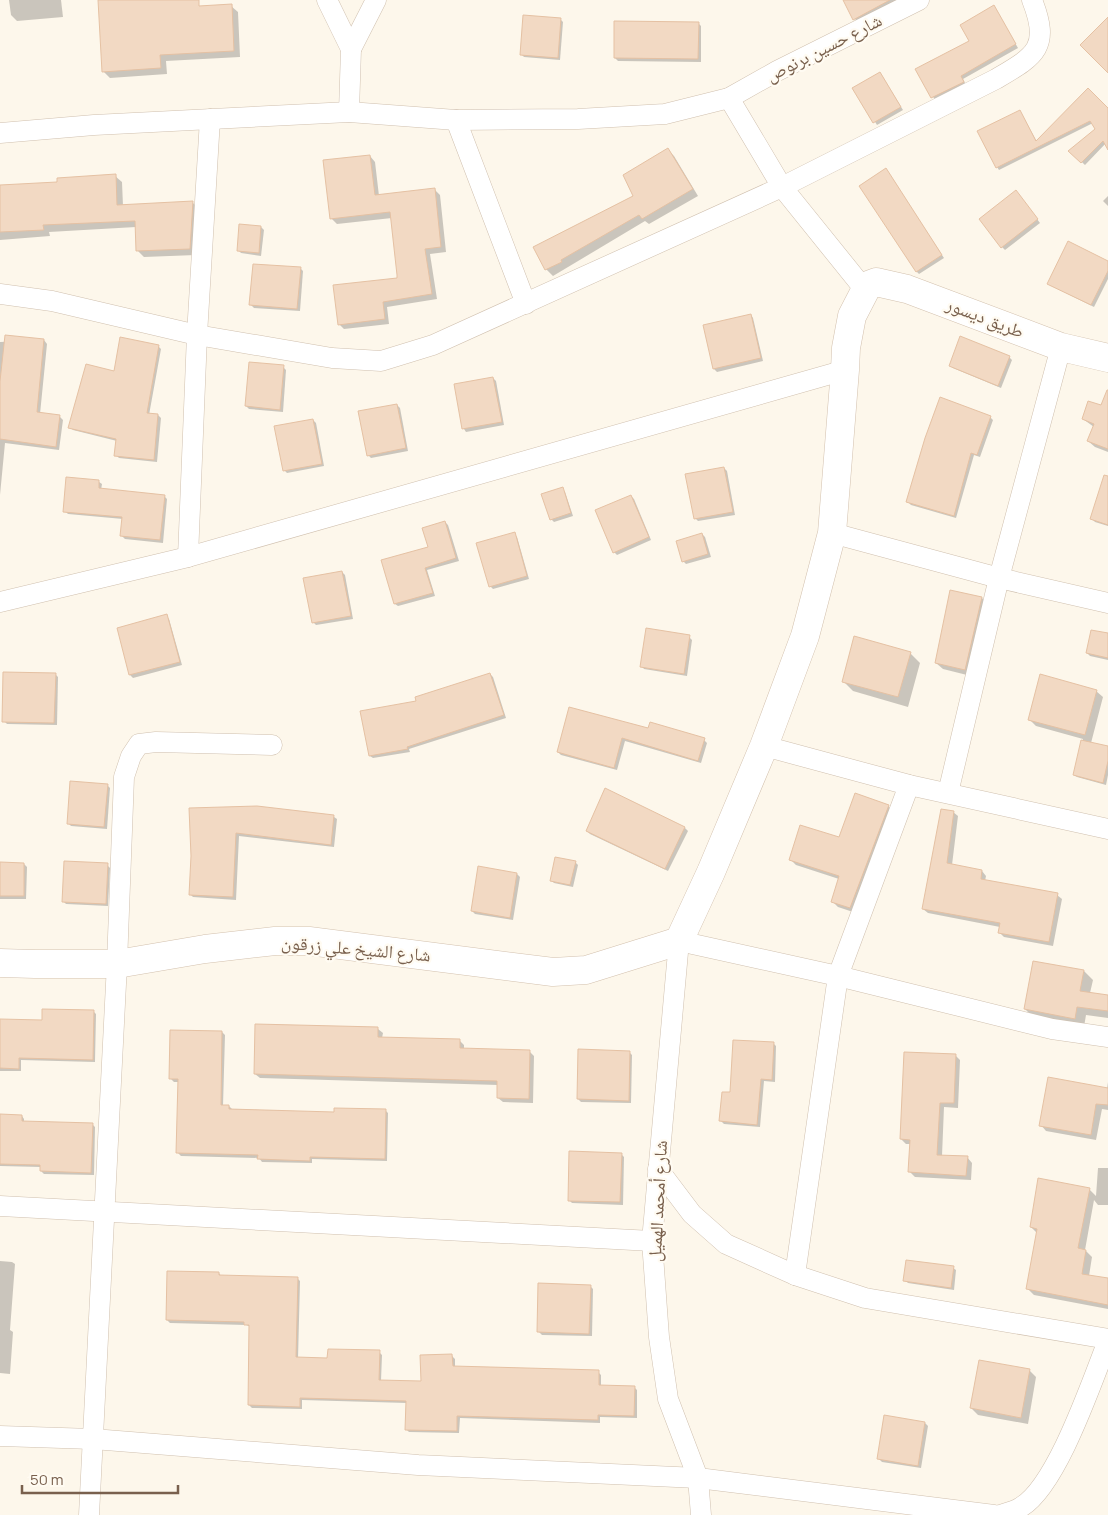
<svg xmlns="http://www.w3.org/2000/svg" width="1108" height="1515" font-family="Manrope,'Noto Naskh Arabic',sans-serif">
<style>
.shadow{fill:#0003}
.building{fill:#f2d9c3;stroke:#e5c1a3}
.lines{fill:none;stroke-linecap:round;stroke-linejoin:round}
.minor-casing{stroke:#d0c0af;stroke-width:21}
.secondary-casing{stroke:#d3c1ae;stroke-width:29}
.minor{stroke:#fff;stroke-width:20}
.secondary{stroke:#fff;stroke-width:28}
.labels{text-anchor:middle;stroke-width:4.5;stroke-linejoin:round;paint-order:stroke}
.street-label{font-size:18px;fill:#79604d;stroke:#fffbf2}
</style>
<rect width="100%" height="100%" fill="#fdf7eb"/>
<g class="shadow">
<path d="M9 0H61L63 17 17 21 11 15Z"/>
<path d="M99 0H151L152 10 231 6 238 12 240 57 166 61 167 74 110 78 103 71Z"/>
<path d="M844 0H898L857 22Z"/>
<path d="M996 10 1018 48 963 79 966 85 935 100 917 69 971 41Z"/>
<path d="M560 19 563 22 560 60 524 57 521 54Z"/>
<path d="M698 23 701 26V62L618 61 615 58Z"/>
<path d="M880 73 903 110 877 125 854 88Z"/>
<path d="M1108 109V141L1085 165 1070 151 1097 130 1093 123 999 170 997 167 1020 111 1037 142Z"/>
<path d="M668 150 674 156 698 196 649 224 645 221 553 276 546 269 535 247 634 196Z"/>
<path d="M370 156 375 162 379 196 434 189 440 195 446 252 430 254 437 299 387 307 389 324 344 329 339 324 398 279 392 218 337 224 331 218Z"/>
<path d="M888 173 944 258 919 274 917 272Z"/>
<path d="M115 176 122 182 123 206 192 202 199 209 196 255 144 257 138 251 136 227 49 232 50 236 0 240V187L58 183Z"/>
<path d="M1019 195 1040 223 1005 250 1002 247Z"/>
<path d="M1108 196V206L1103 201Z"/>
<path d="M261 227 264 230 261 256 241 253 238 250Z"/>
<path d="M1108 262V279L1094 307 1048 284Z"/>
<path d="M300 268 303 271 300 311 254 308 251 305Z"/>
<path d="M751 315 753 318 763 361 717 372 714 369 704 326Z"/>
<path d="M44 340 47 344 40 414 59 416 63 420 59 450 5 443 0 495V342Z"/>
<path d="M158 346 161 349 149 415H158L161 418 157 462 119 458 116 455 117 441 73 430 70 427 115 373Z"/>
<path d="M1009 357 1012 360 1001 388 953 368 950 365Z"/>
<path d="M283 367 286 370 283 412 249 409 246 406Z"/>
<path d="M493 378 496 381 504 425 466 432 464 429 456 385Z"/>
<path d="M397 405 400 408 408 451 371 458 368 455Z"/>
<path d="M1108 409V452L1095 447 1088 441 1094 427 1083 419Z"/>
<path d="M990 417 993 420 980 457 974 455 956 518 911 505 908 502Z"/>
<path d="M313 420 316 423 324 466 287 473 284 470Z"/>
<path d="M724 468 727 471 735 515 698 521 695 518Z"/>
<path d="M99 482 102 484 101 490 164 496 167 499 163 543 125 539 122 536 123 519 68 514 65 511Z"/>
<path d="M1108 486V526L1095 522 1092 519Z"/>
<path d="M562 489 565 492 573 516 554 522 551 519Z"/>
<path d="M631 496 634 499 651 540 617 555 614 552Z"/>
<path d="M445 522 448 525 459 561 427 570 435 596 398 606 395 604Z"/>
<path d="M514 534 517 537 529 579 493 589 490 586Z"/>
<path d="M702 534 705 537 711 557 686 564 683 561Z"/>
<path d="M342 572 345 575 353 619 316 625 313 622Z"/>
<path d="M982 598 988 605 971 676 943 669 936 663Z"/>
<path d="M166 616 169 619 182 665 133 678 130 675 118 628Z"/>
<path d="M1108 635V660L1090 656 1087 653Z"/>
<path d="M689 637 692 640 687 676 644 669 642 666Z"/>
<path d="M910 653 920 663 908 707 853 691 843 681Z"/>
<path d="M55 674 58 677 57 725 7 724 4 721Z"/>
<path d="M490 674 493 677 506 718 409 749 410 752 373 758 370 756Z"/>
<path d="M1096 691 1103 697 1091 743 1108 747V775L1106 785 1077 777 1074 775 1083 739 1036 726 1029 719Z"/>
<path d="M649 730 704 740 707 743 701 763 625 741 617 770 561 755 558 752Z"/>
<path d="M107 785 110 788 107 829 71 826 68 823Z"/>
<path d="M606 790 685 828 688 831 668 871 590 834 587 831Z"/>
<path d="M888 806 894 812 856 913 838 907 832 901 839 879 796 865 790 859 840 839Z"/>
<path d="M190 809 334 817 337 819 334 847 239 836 236 900 193 897 190 894 192 856Z"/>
<path d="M953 812 958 816 952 865 982 871 986 876 985 881 1057 895 1062 899 1053 946 1004 937 999 932 1000 927 928 913 923 909Z"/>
<path d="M575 862 578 865 573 887 554 883 551 880Z"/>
<path d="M0 864H24L27 867 26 899H0Z"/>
<path d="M107 865 110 868 108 906 66 904 63 901Z"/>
<path d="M517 874 520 877 513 920 475 914 472 911Z"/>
<path d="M1084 971 1093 980 1090 993 1108 996V1018L1086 1015 1084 1027 1034 1018 1025 1009Z"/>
<path d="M93 1011 96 1014 95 1062 21 1060V1071H0V1020L43 1021Z"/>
<path d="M378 1029 383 1033 382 1038 459 1040 464 1045V1049L529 1051 534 1056 533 1103 503 1102 498 1098V1085L260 1078 255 1074Z"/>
<path d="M222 1032 225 1035 223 1106H229L232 1109 335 1113 385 1110 388 1113 387 1161 312 1159V1163L262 1162 259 1158 181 1156 178 1153 179 1082H174L171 1079Z"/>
<path d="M773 1043 776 1046 775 1082 764 1081 760 1127 724 1124 721 1121 731 1094Z"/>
<path d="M629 1052 632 1055 631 1103 581 1102 578 1099Z"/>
<path d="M955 1055 960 1060 958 1108 944 1107 942 1156 967 1157 972 1163 971 1180 915 1177 910 1172 911 1144H906L901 1139Z"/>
<path d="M1108 1082V1110L1102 1109 1096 1140 1046 1131 1041 1125 1107 1089Z"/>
<path d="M0 1116H22L24 1119V1123L92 1124 95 1127 94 1175 44 1174 41 1171V1167L0 1166Z"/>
<path d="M621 1154 624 1157 623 1205 572 1203 569 1200Z"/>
<path d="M1098 1168H1108V1205H1098L1094 1200 1085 1250 1092 1257 1089 1276 1108 1279V1309L1034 1295 1028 1289 1038 1234 1031 1227 1089 1189 1096 1196Z"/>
<path d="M0 1261 12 1262 15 1264 10 1330 13 1332 10 1374 0 1373Z"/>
<path d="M953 1268 956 1270 954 1290 908 1283 905 1280Z"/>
<path d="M219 1273 221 1276 297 1278 300 1281 298 1359H329L379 1352 382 1355 381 1381 422 1382 452 1356 455 1359V1368L598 1372 601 1375V1386L634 1387 637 1390V1418L600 1417V1423L460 1418 459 1433 409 1432 406 1429 407 1403 302 1400V1409L252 1408 249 1405 251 1327 246 1325 170 1323 167 1320Z"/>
<path d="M590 1286 593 1289 592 1336 542 1335 539 1332Z"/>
<path d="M980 1361 1030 1371 1036 1377 1028 1424 978 1415 971 1408Z"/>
<path d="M925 1423 928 1426 921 1468 882 1462 879 1459Z"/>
</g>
<g class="building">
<path d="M98 0H199V6L232 4 234 51 160 55 161 68 102 72Z"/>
<path d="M843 0H890L853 20Z"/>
<path d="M994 5 1016 44 961 76 964 82 931 98 915 69 969 41 960 25Z"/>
<path d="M523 15 561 18 558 58 520 55Z"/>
<path d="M1108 17V73L1080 45Z"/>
<path d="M614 21 699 22 698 59 614 58Z"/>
<path d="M880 72 901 107 873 123 852 88Z"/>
<path d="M1088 88 1108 108V150L1103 141 1081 163 1068 151 1095 129 1090 121 996 168 977 131 1020 110 1036 141Z"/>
<path d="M668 148 693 189 642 219 639 215 561 260 562 262 545 270 533 247 633 196 623 175Z"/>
<path d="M370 155 375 195 435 188 441 247 425 249 432 294 383 302 385 319 338 325 333 285 397 278V275L390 212 330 219 323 160Z"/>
<path d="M886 168 942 255 916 272 859 186Z"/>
<path d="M116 174 117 205 193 201 190 249 136 251 135 221 43 225 44 230 0 232V185L57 182V178Z"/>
<path d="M1016 190 1038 219 1001 248 979 219Z"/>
<path d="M239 224 261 226 259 253 237 251Z"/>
<path d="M1068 241 1108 261V271L1091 305 1047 284Z"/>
<path d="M253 264 301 267 297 309 249 305Z"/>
<path d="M751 314 761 358 713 369 703 325Z"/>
<path d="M5 335 44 339 37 412 60 415 56 447 0 439V381Z"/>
<path d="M960 336 1010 356 998 386 949 366Z"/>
<path d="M120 337 159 345 147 413 158 414 154 460 114 456 116 439 68 428 86 364 114 371Z"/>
<path d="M249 362 284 365 280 410 245 406Z"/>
<path d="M493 377 502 422 462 429 454 384Z"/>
<path d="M1107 390H1108V449L1087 441 1094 424 1082 419 1088 401 1101 405Z"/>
<path d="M940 397 991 416 977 455 971 453 954 516 906 502 925 438Z"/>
<path d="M397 404 406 448 367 456 358 411Z"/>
<path d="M313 419 322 464 283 471 274 426Z"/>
<path d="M724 467 733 512 694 519 685 474Z"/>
<path d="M1104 475 1108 476V525L1090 519Z"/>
<path d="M66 477 99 480V488L165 495 160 540 120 536 122 517 63 512Z"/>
<path d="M563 487 571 513 550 520 541 494Z"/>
<path d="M631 495 649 537 613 553 595 510Z"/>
<path d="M445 521 456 558 425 568 433 593 394 604 381 560 428 547 422 528Z"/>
<path d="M515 532 527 576 489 587 476 543Z"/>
<path d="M702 533 708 554 682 562 676 541Z"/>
<path d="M342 571 351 616 312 623 303 578Z"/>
<path d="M950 590 982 597 965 670 935 663Z"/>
<path d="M167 614 180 662 129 675 117 628Z"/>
<path d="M646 628 690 635 684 674 640 667Z"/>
<path d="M1091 630 1108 633V658L1086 653Z"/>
<path d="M854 636 911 652 898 697 842 682Z"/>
<path d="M3 672 56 673 54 723 2 722Z"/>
<path d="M490 673 504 715 407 747 408 749 369 756 360 711 416 701 415 697Z"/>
<path d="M1040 674 1097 690 1085 735 1028 720Z"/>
<path d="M569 707 648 728 650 722 705 738 698 761 622 738 614 768 557 752Z"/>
<path d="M1081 740 1108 746V761L1103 783 1073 775Z"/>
<path d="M70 781 108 784 104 827 67 824Z"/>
<path d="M605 788 685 827 665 869 586 831Z"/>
<path d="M855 793 889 805 850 908 831 902 839 876 789 860 800 825 839 837Z"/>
<path d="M257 806 334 815 331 845 236 833 233 897 189 895 191 856 189 808Z"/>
<path d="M941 809 954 811 947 863 982 870 981 879 1058 893 1049 942 998 933 1000 923 922 909Z"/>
<path d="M555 857 576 861 570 885 550 881Z"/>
<path d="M64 861 108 863 106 904 62 902Z"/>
<path d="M0 862 24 863V896H0Z"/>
<path d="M478 866 517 873 510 918 471 911Z"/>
<path d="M1033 961 1084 970 1080 991 1108 995V1011L1077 1007 1075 1019 1024 1009Z"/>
<path d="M42 1009 94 1010 93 1060 19 1058V1069L0 1068V1019L42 1020Z"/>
<path d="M255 1024 378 1027V1037L460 1039V1048L530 1050 529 1099 497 1098V1081L254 1074Z"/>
<path d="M170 1030 222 1031 221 1105H229V1109L334 1112V1108L386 1109 385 1159 310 1157V1161L257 1159 258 1155 176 1153 178 1079H169Z"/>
<path d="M733 1040 774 1042 772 1080 761 1079 757 1125 719 1121 722 1092H730Z"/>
<path d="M578 1049 630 1051 629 1101 577 1099Z"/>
<path d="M904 1052 956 1054 954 1103H940L937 1155 968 1156 966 1176 908 1172 910 1140 900 1139Z"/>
<path d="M1048 1077 1108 1088V1105L1096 1104 1091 1135 1039 1126Z"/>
<path d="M0 1114 22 1115V1121L93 1123 91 1173 40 1171V1165L0 1164Z"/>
<path d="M569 1151 622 1153 620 1202 568 1201Z"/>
<path d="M1038 1178 1090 1188 1078 1248 1086 1250 1082 1274 1108 1278V1305L1026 1289 1037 1229 1030 1227Z"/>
<path d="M906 1260 954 1266 951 1288 903 1281Z"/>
<path d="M167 1271 219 1272V1275L298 1277 296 1357 327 1358 328 1349 380 1350 379 1380 421 1381 420 1355 452 1354 453 1366 599 1370V1385L635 1386 634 1416 598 1415V1420L457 1416V1431L405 1430 406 1401 300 1398V1407L248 1405 249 1325H244V1322L166 1320Z"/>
<path d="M538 1283 591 1285 589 1334 537 1332Z"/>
<path d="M979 1360 1030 1369 1021 1418 970 1408Z"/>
<path d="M884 1415 925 1422 918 1466 877 1459Z"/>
</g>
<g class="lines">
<g class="minor-casing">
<g id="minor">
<path d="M327 0 351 49 349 112"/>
<path d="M351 49 376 0"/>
<path d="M729 98 782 187 865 290"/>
<path d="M456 120 526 304"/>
<path d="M0 133 94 125 349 112 456 120 578 119 665 114 729 98 777 71 919 0"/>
<path d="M0 294 52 301 197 335 332 358 381 361 433 345 782 187 996 79C1035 56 1051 48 1032 0"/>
<path d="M832 533 999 578 1108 603"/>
<path d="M188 557 197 335 210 119"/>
<path d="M0 602 188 557 845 370"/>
<path d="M764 746 909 785 1108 829"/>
<path d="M948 793 999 578 1061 347"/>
<path d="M658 1169 692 1214 726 1244 795 1275 865 1298 1108 1339"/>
<path d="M0 1206 652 1241"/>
<path d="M795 1275 838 976 909 785"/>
<path d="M0 1436 93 1439 418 1465 698 1478 994 1515"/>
<path d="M89 1515 117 964 124 777 131 756 139 744 156 742 272 745"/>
<path d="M701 1515 698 1478 668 1399 659 1337 652 1241 679 941 838 976 1052 1029 1108 1037"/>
<path d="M1000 1515C1006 1513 1015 1511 1021 1507 1057 1486 1092 1381 1108 1341"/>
</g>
</g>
<g class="secondary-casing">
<path id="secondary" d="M0 963 35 964H117L205 949 275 941H309L553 972 586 970 679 941 711 872 764 746 805 636 832 533 845 370 846 348 852 316 868 285 876 282 907 289 1061 347 1108 358"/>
</g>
<use href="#minor" class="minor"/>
<use href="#secondary" class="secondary"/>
</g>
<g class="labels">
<g class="street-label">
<text transform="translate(824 48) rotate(-27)" y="6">شارع حسين برنوص</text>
<text transform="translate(985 318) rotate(21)" y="6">طريق ديسور</text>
<text transform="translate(356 949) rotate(5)" y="6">شارع الشيخ علي زرقون</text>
<text transform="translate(658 1201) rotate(-87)" y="6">شارع أمحمد الهميل</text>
</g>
</g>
<path d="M22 1485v8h156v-8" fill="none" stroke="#79604d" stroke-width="2.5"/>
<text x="30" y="1485" font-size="15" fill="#79604d" stroke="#fffbf2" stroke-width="4" paint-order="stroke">50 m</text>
</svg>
